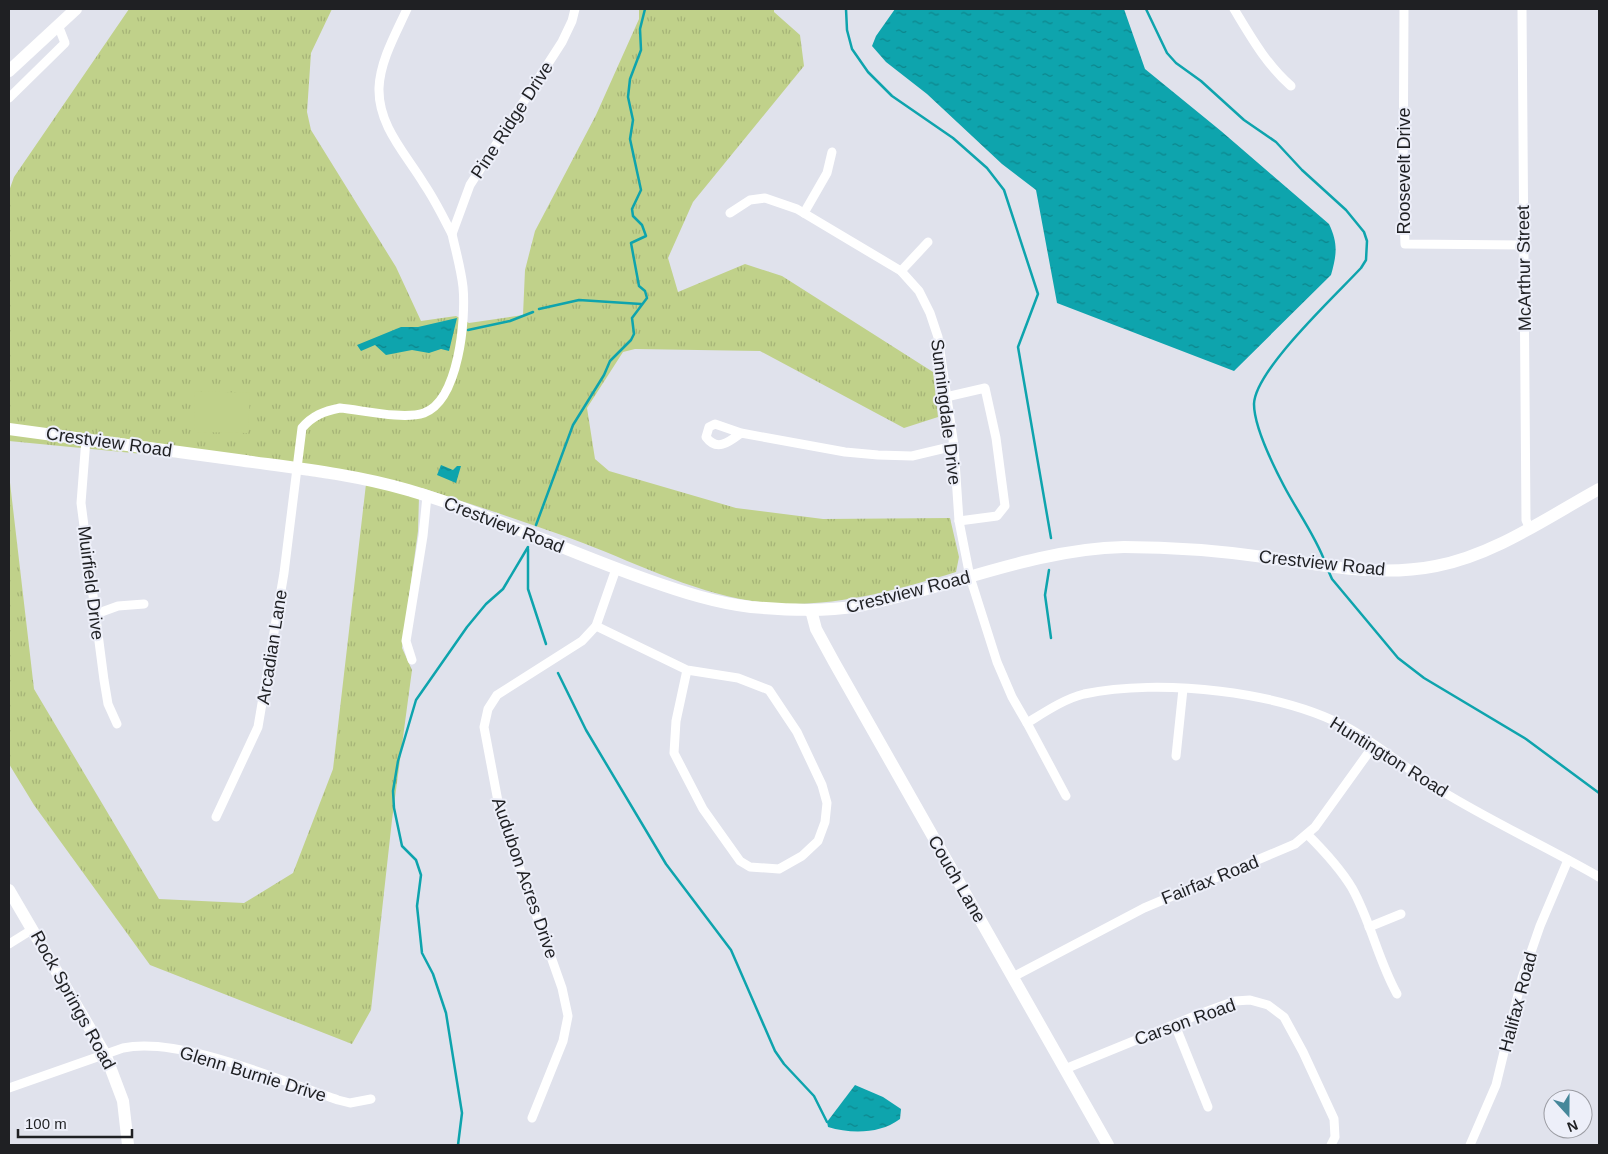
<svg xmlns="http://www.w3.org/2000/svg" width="1608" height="1154" font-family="Arial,sans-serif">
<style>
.grass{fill:url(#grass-tufts)}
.pitch{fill:#c0d18a}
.water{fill:url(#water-ripples)}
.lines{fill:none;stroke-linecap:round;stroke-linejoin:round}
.stream{stroke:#0ea4ad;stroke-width:2.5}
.street{stroke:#fff;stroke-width:9}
.secondary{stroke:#fff;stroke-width:12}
.labels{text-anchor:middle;stroke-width:4;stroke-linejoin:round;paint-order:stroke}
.street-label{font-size:18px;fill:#1f2023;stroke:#edeff9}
</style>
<defs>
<pattern id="grass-tufts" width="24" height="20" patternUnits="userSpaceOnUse" patternTransform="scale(1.25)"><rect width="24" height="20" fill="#c0d18a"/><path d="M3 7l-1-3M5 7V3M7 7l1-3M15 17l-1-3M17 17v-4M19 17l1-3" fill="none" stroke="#a5b377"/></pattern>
<pattern id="water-ripples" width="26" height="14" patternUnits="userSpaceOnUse" patternTransform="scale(1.25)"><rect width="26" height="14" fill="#0ea4ad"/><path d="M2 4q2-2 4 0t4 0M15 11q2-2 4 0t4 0" fill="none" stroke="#0d858c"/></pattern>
</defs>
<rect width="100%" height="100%" fill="#e0e2ec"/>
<path class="grass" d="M129 9H332L311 53 307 112 311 130 396 267 421 321 456 316 469 323 523 315 525 270 535 231 596 115 639 19V9H774V12L800 35 804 66 693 202 668 258 678 292 745 264 782 276 933 372 938 417 904 428 760 351 635 349 623 352 587 408 595 459 609 471 736 508 823 519 950 518 959 557 956 572C900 589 847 604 789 604 717 604 648 568 583 543 530 523 476 506 422 488L419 497 418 531 402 648 412 670 392 820 371 1010 352 1044 150 965 34 805 9 764V474L34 689 159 899 244 903 293 873 333 769 366 484 215 461 9 441V191L14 177Z"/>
<path class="pitch" d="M195 391 250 393 248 433 194 432Z"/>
<g class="water">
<path d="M895 9H1124L1145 69 1221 131 1329 224C1338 243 1337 254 1331 275L1234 371 1057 303 1036 190 1002 164 927 94 886 62 872 46 876 36Z"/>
<path d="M457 318 449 351 441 349 429 353 412 350 386 355 375 345 361 351 357 345 401 327H418Z"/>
<path d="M441 465 453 470 457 466H461L456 483 437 475Z"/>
<path d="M855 1085 883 1097 901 1109 900 1119C880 1134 851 1134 828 1127L827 1122Z"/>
</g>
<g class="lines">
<g class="stream">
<path d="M846 9 847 30 852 49 868 72 892 96 953 138 987 168 1004 190 1038 294 1018 347 1051 538"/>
<path d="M1146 9 1167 53 1176 63 1201 81 1244 120 1276 142 1302 170 1346 210 1364 232 1367 241 1366 260 1361 268C1336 295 1255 370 1254 404 1254 427 1273 465 1284 486 1297 511 1315 535 1325 562"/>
<path d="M539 309 579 300 641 304"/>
<path d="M468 330 510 321 533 312"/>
<path d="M536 525 573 425 604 375 610 361 631 340 634 334 632 318 647 298 645 291 639 286 631 243 646 236 642 225 633 216 632 209 641 190 630 139 633 120 628 97 630 79 641 50 640 29 645 9"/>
<path d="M528 549V589L546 644"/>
<path d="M1049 570 1045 595 1051 638"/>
<path d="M1328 570 1332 579 1398 658 1424 678 1526 739 1599 793"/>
<path d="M558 673 586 730 666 864 731 950 775 1051 784 1064 814 1096 827 1122"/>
<path d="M458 1145 462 1113 446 1013 433 974 422 953 417 906 421 875 416 860 402 846 394 808 393 791 398 761 416 700 467 627 486 604 503 589 528 547"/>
</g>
<g class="street">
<path d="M407 9C396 33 380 61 379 88 378 126 406 154 424 184 435 200 443 217 452 234L470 185 562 42 572 21 575 9"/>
<path d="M1234 9C1251 37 1266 64 1291 86"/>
<path d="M1404 9 1403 198 1405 244 1523 245"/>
<path d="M1522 9 1526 520 1529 527"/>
<path d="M9 98 65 43 58 25"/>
<path d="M730 213 750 200 765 198 797 209 901 271 919 291 930 313 938 337 954 446 959 521 970 577 997 662 1012 697 1027 723C1045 712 1064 699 1084 694 1159 678 1283 691 1350 729 1381 747 1409 771 1440 790 1492 822 1547 847 1599 877"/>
<path d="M804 213 827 173 832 152"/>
<path d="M901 271 928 242"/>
<path d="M946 397 985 388 996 438 1005 506 997 516 959 521"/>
<path d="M741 433C729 442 717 452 706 437L709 427 715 424 741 433 845 452 878 455 912 456 954 446"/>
<path d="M86 439 81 503 104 680 108 704 117 724"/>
<path d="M96 614 118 606 144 604"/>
<path d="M596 626 687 670 738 678 769 690 797 732 822 785 827 803 825 822 818 841 802 856 779 869 750 867 740 861 703 809 674 753 676 721 687 670"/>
<path d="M412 660 406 641 423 536 427 496"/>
<path d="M1027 723 1066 796"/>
<path d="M1176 756 1183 689"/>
<path d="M216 817 258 727 284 573 302 428C312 416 324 411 340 408 362 410 403 420 424 413 459 400 466 319 463 287 461 269 456 252 452 234"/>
<path d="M1308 835C1324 851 1340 868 1352 888 1371 922 1378 960 1397 994"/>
<path d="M1369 927 1401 914"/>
<path d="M9 944 33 929"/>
<path d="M1013 977 1144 908 1295 844 1315 827 1374 745"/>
<path d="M1175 1025 1208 1107"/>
<path d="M1065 1069 1202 1013 1235 1001 1250 1000 1268 1005 1284 1017 1303 1052 1334 1119 1335 1137 1331 1145"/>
<path d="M9 1088 123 1048C180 1036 281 1081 338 1100L350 1103 371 1099"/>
<path d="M532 1118 563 1041 568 1016 562 988 500 812 484 727 488 709 497 695 582 641 596 626 616 569"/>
<path d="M1470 1145 1496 1085 1522 978 1540 926 1568 860"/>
</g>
<g class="secondary">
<path d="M9 71 76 9"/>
<path d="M9 429C85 439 161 449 238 460 295 468 353 474 408 490 490 514 567 552 648 580 682 592 716 603 751 607 787 610 823 612 858 606 947 589 1032 549 1124 547 1173 547 1223 551 1272 558 1326 566 1381 577 1436 566 1494 555 1548 517 1599 489"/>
<path d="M811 610 816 629 834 662 1108 1145"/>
<path d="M9 890 106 1056 123 1101 128 1145"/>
</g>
</g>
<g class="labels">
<g class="street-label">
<text transform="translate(512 120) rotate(-57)" y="6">Pine Ridge Drive</text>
<text transform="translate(1404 171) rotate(-90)" y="6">Roosevelt Drive</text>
<text transform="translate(1524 268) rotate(-91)" y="6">McArthur Street</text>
<text transform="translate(946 412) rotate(83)" y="6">Sunningdale Drive</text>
<text transform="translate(109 442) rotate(8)" y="6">Crestview Road</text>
<text transform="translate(504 525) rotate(21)" y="6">Crestview Road</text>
<text transform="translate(1322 563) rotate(6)" y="6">Crestview Road</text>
<text transform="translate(91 583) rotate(83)" y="6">Muirfield Drive</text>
<text transform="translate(908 592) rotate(-14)" y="6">Crestview Road</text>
<text transform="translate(272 647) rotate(-81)" y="6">Arcadian Lane</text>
<text transform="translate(1389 757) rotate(32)" y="6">Huntington Road</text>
<text transform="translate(525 878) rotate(71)" y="6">Audubon Acres Drive</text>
<text transform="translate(957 879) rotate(60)" y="6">Couch Lane</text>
<text transform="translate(1210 880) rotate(-22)" y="6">Fairfax Road</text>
<text transform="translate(73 1000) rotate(61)" y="6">Rock Springs Road</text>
<text transform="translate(1518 1002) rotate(-75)" y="6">Halifax Road</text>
<text transform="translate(1185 1022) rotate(-20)" y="6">Carson Road</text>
<text transform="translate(253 1074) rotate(17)" y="6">Glenn Burnie Drive</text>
</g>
</g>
<rect width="1608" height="1154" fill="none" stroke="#1f2023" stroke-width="20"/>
<g transform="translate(1568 1114) rotate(159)"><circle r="24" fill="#edeff9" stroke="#9b9ca3"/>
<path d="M0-4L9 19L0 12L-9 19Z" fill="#46879a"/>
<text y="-8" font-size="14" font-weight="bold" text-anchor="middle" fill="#1f2023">N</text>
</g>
<path d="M18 1129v8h114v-8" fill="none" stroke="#1f2023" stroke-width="2.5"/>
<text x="25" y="1129" font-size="15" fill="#1f2023" stroke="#edeff9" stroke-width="4" paint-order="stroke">100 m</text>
</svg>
